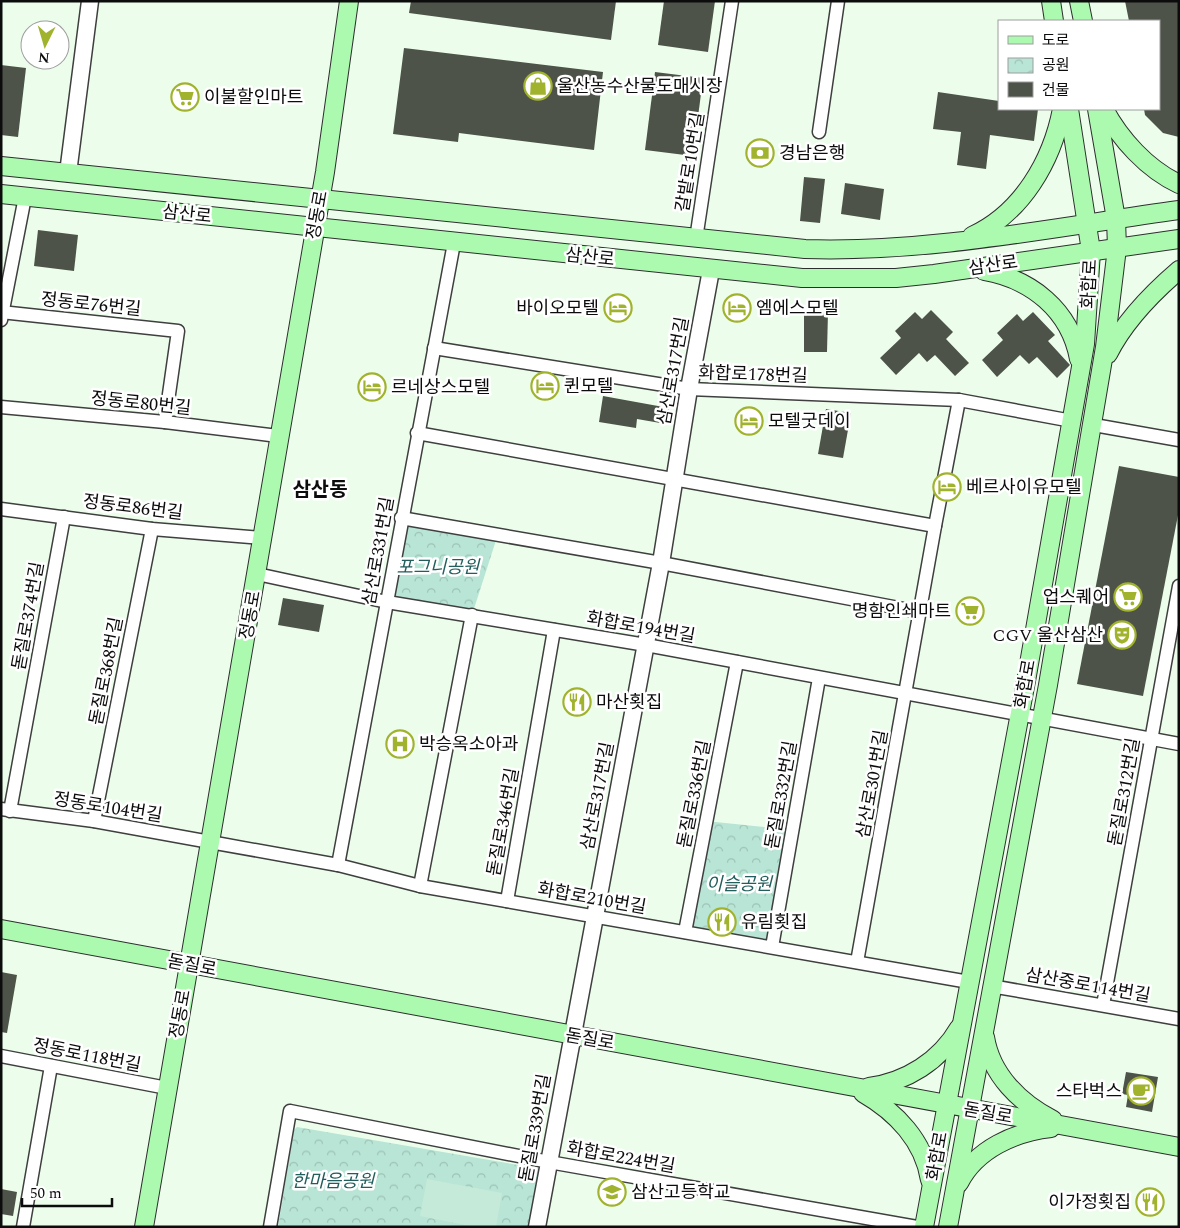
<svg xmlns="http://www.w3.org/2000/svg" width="1180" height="1228" font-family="Spectral,'Noto Sans KR',serif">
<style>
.park{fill:url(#park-crowns)}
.pitch{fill:#c6ead9}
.building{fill:#4d5349}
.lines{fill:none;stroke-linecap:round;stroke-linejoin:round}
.minor-casing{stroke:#3f3f3f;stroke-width:15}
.tertiary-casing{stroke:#3f3f3f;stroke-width:19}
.secondary-casing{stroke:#2e2e2e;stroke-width:20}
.minor{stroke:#fff;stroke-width:12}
.tertiary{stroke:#fff;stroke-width:16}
.secondary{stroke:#abfaaf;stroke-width:18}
.labels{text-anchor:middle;stroke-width:5;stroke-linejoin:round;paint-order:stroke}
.poi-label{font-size:18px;fill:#0c0c0c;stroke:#fff;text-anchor:start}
.street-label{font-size:18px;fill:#0c0c0c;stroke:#fff}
.park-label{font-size:18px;font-style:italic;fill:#215e5c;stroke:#fff}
.quarter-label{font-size:20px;font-weight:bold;fill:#0c0c0c;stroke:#fff}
</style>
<defs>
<pattern id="park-crowns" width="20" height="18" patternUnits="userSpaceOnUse" patternTransform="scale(1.25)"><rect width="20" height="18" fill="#b8e5d5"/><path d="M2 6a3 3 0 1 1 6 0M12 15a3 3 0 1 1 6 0" fill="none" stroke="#9dc3b6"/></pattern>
</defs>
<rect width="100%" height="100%" fill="#ecfeeb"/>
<g class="park">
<path d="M401 518 498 534 472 615 387 602Z"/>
<path d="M706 821 793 830 772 947 685 932Z"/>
<path d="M297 1127 542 1169 532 1227H278L294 1130Z"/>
</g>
<path class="pitch" d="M427 1179 502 1193 496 1227H475L420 1216Z"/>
<g class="building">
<path d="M411 1H616L611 40 409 13Z"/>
<path d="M664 1H715L708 52 658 45Z"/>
<path d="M1125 1H1179V137L1163 133 1145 115 1144 109H1159V21H1129Z"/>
<path d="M404 48 603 72 594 150 459 133 458 142 393 134Z"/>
<path d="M1 65 26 68 18 137 1 135Z"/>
<path d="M655 72 703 78 693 156 645 150Z"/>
<path d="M938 92 999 101V109H1038L1034 141 990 135 986 169 957 165 961 132 933 129Z"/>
<path d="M804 177 825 179 820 223 800 221Z"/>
<path d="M845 183 884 189 880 220 841 214Z"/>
<path d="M38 230 78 235 74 271 34 266Z"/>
<path d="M931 310 953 332 946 339 969 363 955 376 935 355 927 362 919 353 896 375 880 358 901 338 895 331 915 312 922 319Z"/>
<path d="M804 312H828L827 352H804Z"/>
<path d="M1033 312 1055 335 1048 341 1070 365 1057 378 1037 357 1029 364 1020 355 997 377 982 360 1003 340 997 333 1017 314 1023 321Z"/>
<path d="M603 396 669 408 666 424 637 419 636 428 599 422Z"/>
<path d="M826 409 851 413 843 458 818 454Z"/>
<path d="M1119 466 1179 477V510L1143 696 1077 684Z"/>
<path d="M283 598 324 605 319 632 278 625Z"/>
<path d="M1 972 17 975 7 1033 1 1032Z"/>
<path d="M1126 1072 1158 1077 1152 1112 1126 1107 1128 1095 1122 1094Z"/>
<path d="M1 1189 17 1192 13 1216 1 1214Z"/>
</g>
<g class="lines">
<g class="minor-casing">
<g id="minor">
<path d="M819 132 838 1"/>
<path d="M696 239 732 1"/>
<path d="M1 312 178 331 165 422"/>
<path d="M1 320 25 197"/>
<path d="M434 348 689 389 959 400 1072 421"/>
<path d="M1 407 165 422 278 436"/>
<path d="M1094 425 1179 440"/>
<path d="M417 433 935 526"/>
<path d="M1 509 152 529 262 538"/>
<path d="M401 518 661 563 920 612"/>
<path d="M257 574 387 602 646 645 1179 744"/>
<path d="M1 809 94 821 210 842 338 865 420 886 969 982"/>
<path d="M10 811 64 517"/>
<path d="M94 821 152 529"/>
<path d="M338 865 454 243"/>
<path d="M420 886 472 615"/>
<path d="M507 901 554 630"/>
<path d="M685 932 737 662"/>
<path d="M772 947 819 678"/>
<path d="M857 962 935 526 959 400"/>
<path d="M991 986 1179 1019"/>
<path d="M1103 1005 1179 586"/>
<path d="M1 1056 167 1088"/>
<path d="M23 1227 51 1066"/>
<path d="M270 1227 290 1111 549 1162 917 1227"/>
</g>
</g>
<g class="tertiary-casing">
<g id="tertiary">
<path d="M68 173 90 1"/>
<path d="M537 1227 661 563 689 389 711 270"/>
</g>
</g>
<g class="secondary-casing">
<g id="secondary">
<path d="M1051 1 1054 21"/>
<path d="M1079 1 1083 21"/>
<path d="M1104 109C1120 139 1147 169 1179 184"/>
<path d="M1 166 805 249C930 253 1055 227 1179 210"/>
<path d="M1 194 802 278H896L934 274 1179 239"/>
<path d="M972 236C1022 213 1052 161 1062 109"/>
<path d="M984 271C1031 279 1070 310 1079 359"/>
<path d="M1108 354C1124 322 1151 294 1179 270"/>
<path d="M1 929 1179 1147"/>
<path d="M985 1037C991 1075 1020 1103 1053 1120"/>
<path d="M869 1087C906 1082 940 1061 959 1028"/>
<path d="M863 1093C896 1112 924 1141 930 1180"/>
<path d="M959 1183C976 1149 1015 1132 1051 1128"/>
<path d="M144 1227 325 172 349 1"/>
<path d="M924 1227 1026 681 1085 344 1091 251 1069 109"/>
<path d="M948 1227 1048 685 1105 347 1117 248 1116 219 1097 109"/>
</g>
</g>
<use href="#minor" class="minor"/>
<use href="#tertiary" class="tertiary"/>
<use href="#secondary" class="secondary"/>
</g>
<defs>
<g id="shop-ring" transform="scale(1.4375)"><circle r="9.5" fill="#fff" stroke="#a1b22d" stroke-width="1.5"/><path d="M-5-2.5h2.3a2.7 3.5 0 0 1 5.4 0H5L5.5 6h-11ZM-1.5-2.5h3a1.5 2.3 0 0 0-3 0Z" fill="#a1b22d"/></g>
<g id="supermarket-ring" transform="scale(1.4375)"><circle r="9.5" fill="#fff" stroke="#a1b22d" stroke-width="1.5"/><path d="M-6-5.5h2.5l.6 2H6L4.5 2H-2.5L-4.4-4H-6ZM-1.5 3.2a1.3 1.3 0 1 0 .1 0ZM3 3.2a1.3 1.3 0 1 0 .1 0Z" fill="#a1b22d"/></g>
<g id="bank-ring" transform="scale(1.4375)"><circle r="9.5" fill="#fff" stroke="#a1b22d" stroke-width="1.5"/><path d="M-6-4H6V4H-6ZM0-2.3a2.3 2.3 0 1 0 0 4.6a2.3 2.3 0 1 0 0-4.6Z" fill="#a1b22d"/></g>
<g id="hotel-ring" transform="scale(1.4375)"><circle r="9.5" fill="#fff" stroke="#a1b22d" stroke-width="1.5"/><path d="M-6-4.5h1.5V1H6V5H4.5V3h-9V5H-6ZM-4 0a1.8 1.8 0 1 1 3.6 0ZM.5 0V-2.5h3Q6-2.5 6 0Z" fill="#a1b22d"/></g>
<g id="theatre-ring" transform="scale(1.4375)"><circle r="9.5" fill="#fff" stroke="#a1b22d" stroke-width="1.5"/><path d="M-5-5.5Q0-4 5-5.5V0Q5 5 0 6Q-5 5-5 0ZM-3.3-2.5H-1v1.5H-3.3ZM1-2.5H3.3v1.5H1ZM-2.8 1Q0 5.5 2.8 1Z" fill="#a1b22d"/></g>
<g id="restaurant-ring" transform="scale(1.4375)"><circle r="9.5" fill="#fff" stroke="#a1b22d" stroke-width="1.5"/><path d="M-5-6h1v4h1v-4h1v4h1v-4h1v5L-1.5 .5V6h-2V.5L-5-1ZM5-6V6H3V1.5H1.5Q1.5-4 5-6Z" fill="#a1b22d"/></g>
<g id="hospital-ring" transform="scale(1.4375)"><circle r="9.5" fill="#fff" stroke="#a1b22d" stroke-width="1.5"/><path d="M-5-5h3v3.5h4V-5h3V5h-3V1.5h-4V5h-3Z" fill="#a1b22d"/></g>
<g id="cafe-ring" transform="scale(1.4375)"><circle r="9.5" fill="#fff" stroke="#a1b22d" stroke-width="1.5"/><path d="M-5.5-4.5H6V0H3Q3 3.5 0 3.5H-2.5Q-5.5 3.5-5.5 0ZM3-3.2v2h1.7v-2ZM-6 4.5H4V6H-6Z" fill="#a1b22d"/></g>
<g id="school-ring" transform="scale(1.4375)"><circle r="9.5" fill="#fff" stroke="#a1b22d" stroke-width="1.5"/><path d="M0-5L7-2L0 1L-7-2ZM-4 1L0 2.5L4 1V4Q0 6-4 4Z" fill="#a1b22d"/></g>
</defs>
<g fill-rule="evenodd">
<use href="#shop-ring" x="538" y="86"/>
<use href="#supermarket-ring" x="185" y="97"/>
<use href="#bank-ring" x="760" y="153"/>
<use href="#hotel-ring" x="618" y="308"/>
<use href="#hotel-ring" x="737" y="308"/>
<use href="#hotel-ring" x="545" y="386"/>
<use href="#hotel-ring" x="372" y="387"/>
<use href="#hotel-ring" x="749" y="421"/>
<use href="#hotel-ring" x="947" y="487"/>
<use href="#supermarket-ring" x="1128" y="597"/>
<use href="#supermarket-ring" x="970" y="611"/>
<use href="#theatre-ring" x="1122" y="635"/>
<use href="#restaurant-ring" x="577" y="702"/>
<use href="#hospital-ring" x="400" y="744"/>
<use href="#restaurant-ring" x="722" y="922"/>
<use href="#cafe-ring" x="1141" y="1091"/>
<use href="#school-ring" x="612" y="1192"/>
<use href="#restaurant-ring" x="1150" y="1202"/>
</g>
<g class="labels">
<g class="poi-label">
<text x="557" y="92">울산농수산물도매시장</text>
<text x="204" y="103">이불할인마트</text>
<text x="779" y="159">경남은행</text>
<text x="599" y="314" text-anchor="end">바이오모텔</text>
<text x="756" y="314">엠에스모텔</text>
<text x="564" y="392">퀸모텔</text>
<text x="391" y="393">르네상스모텔</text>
<text x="768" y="427">모텔굿데이</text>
<text x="966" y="493">베르사이유모텔</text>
<text x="1109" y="603" text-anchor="end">업스퀘어</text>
<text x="951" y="617" text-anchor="end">명함인쇄마트</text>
<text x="1103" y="641" text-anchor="end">CGV 울산삼산</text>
<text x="596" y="708">마산횟집</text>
<text x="419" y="750">박승옥소아과</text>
<text x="741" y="928">유림횟집</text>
<text x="1122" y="1097" text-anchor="end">스타벅스</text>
<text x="631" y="1198">삼산고등학교</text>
<text x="1131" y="1208" text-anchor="end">이가정횟집</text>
</g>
<g class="street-label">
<text transform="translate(690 162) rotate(-81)" y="6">갈밭로10번길</text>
<text transform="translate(187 214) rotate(6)" y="6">삼산로</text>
<text transform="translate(317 215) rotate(-80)" y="6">정동로</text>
<text transform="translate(590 257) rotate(6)" y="6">삼산로</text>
<text transform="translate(993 265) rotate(-8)" y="6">삼산로</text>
<text transform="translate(1089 284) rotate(-87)" y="6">화합로</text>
<text transform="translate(91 304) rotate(6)" y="6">정동로76번길</text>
<text transform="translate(673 371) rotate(-80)" y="6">삼산로317번길</text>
<text transform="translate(753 374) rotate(2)" y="6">화합로178번길</text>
<text transform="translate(141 403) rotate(6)" y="6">정동로80번길</text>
<text transform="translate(133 507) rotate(7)" y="6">정동로86번길</text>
<text transform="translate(378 551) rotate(-80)" y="6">삼산로331번길</text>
<text transform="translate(250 615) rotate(-80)" y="6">정동로</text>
<text transform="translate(28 616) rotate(-80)" y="6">돋질로374번길</text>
<text transform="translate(641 627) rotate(10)" y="6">화합로194번길</text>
<text transform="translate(106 671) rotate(-79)" y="6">돋질로368번길</text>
<text transform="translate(1025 684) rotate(-80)" y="6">화합로</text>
<text transform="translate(872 784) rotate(-80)" y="6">삼산로301번길</text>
<text transform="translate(1124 792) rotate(-80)" y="6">돋질로312번길</text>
<text transform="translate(694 794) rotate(-79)" y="6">돋질로336번길</text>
<text transform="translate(781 795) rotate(-80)" y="6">돋질로332번길</text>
<text transform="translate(597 796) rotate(-79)" y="6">삼산로317번길</text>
<text transform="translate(108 807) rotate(9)" y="6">정동로104번길</text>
<text transform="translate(503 822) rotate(-80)" y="6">돋질로346번길</text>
<text transform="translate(592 898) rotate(10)" y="6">화합로210번길</text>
<text transform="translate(192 965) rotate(11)" y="6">돋질로</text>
<text transform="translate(1088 985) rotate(10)" y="6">삼산중로114번길</text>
<text transform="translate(180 1014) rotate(-80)" y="6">정동로</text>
<text transform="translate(590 1039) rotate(10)" y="6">돋질로</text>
<text transform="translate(87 1055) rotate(11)" y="6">정동로118번길</text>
<text transform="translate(988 1113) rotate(10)" y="6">돋질로</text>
<text transform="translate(535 1128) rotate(-80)" y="6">돋질로339번길</text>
<text transform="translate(937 1156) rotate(-80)" y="6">화합로</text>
<text transform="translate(621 1157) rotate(10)" y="6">화합로224번길</text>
</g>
<g class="park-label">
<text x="438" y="573">포그니공원</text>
<text x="739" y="890">이슬공원</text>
<text x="333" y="1187">한마음공원</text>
</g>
<g class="quarter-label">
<text x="320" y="496">삼산동</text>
</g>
</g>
<rect width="1180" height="1228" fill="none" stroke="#0c0c0c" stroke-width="5"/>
<rect x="998" y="20" width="162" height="90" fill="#ffffff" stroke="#9e9e9e"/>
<rect x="1008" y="36" width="25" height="8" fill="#abfaaf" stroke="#9e9e9e"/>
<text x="1042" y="45" font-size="15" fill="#0c0c0c">도로</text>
<rect x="1008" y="58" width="25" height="15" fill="url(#park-crowns)" stroke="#9e9e9e"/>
<text x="1042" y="70" font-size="15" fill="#0c0c0c">공원</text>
<rect x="1008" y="82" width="25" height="15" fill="#4d5349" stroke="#9e9e9e"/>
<text x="1042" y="95" font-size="15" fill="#0c0c0c">건물</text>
<g transform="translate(45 45) rotate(185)"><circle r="24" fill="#ffffff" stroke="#9e9e9e"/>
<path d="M0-4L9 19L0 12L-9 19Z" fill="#a1b22d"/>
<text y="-8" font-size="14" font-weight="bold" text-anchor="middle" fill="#0c0c0c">N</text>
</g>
<path d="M22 1198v8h90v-8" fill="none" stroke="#0c0c0c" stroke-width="2.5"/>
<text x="30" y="1198" font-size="15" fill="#0c0c0c" stroke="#ffffff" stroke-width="4" paint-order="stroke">50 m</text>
</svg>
